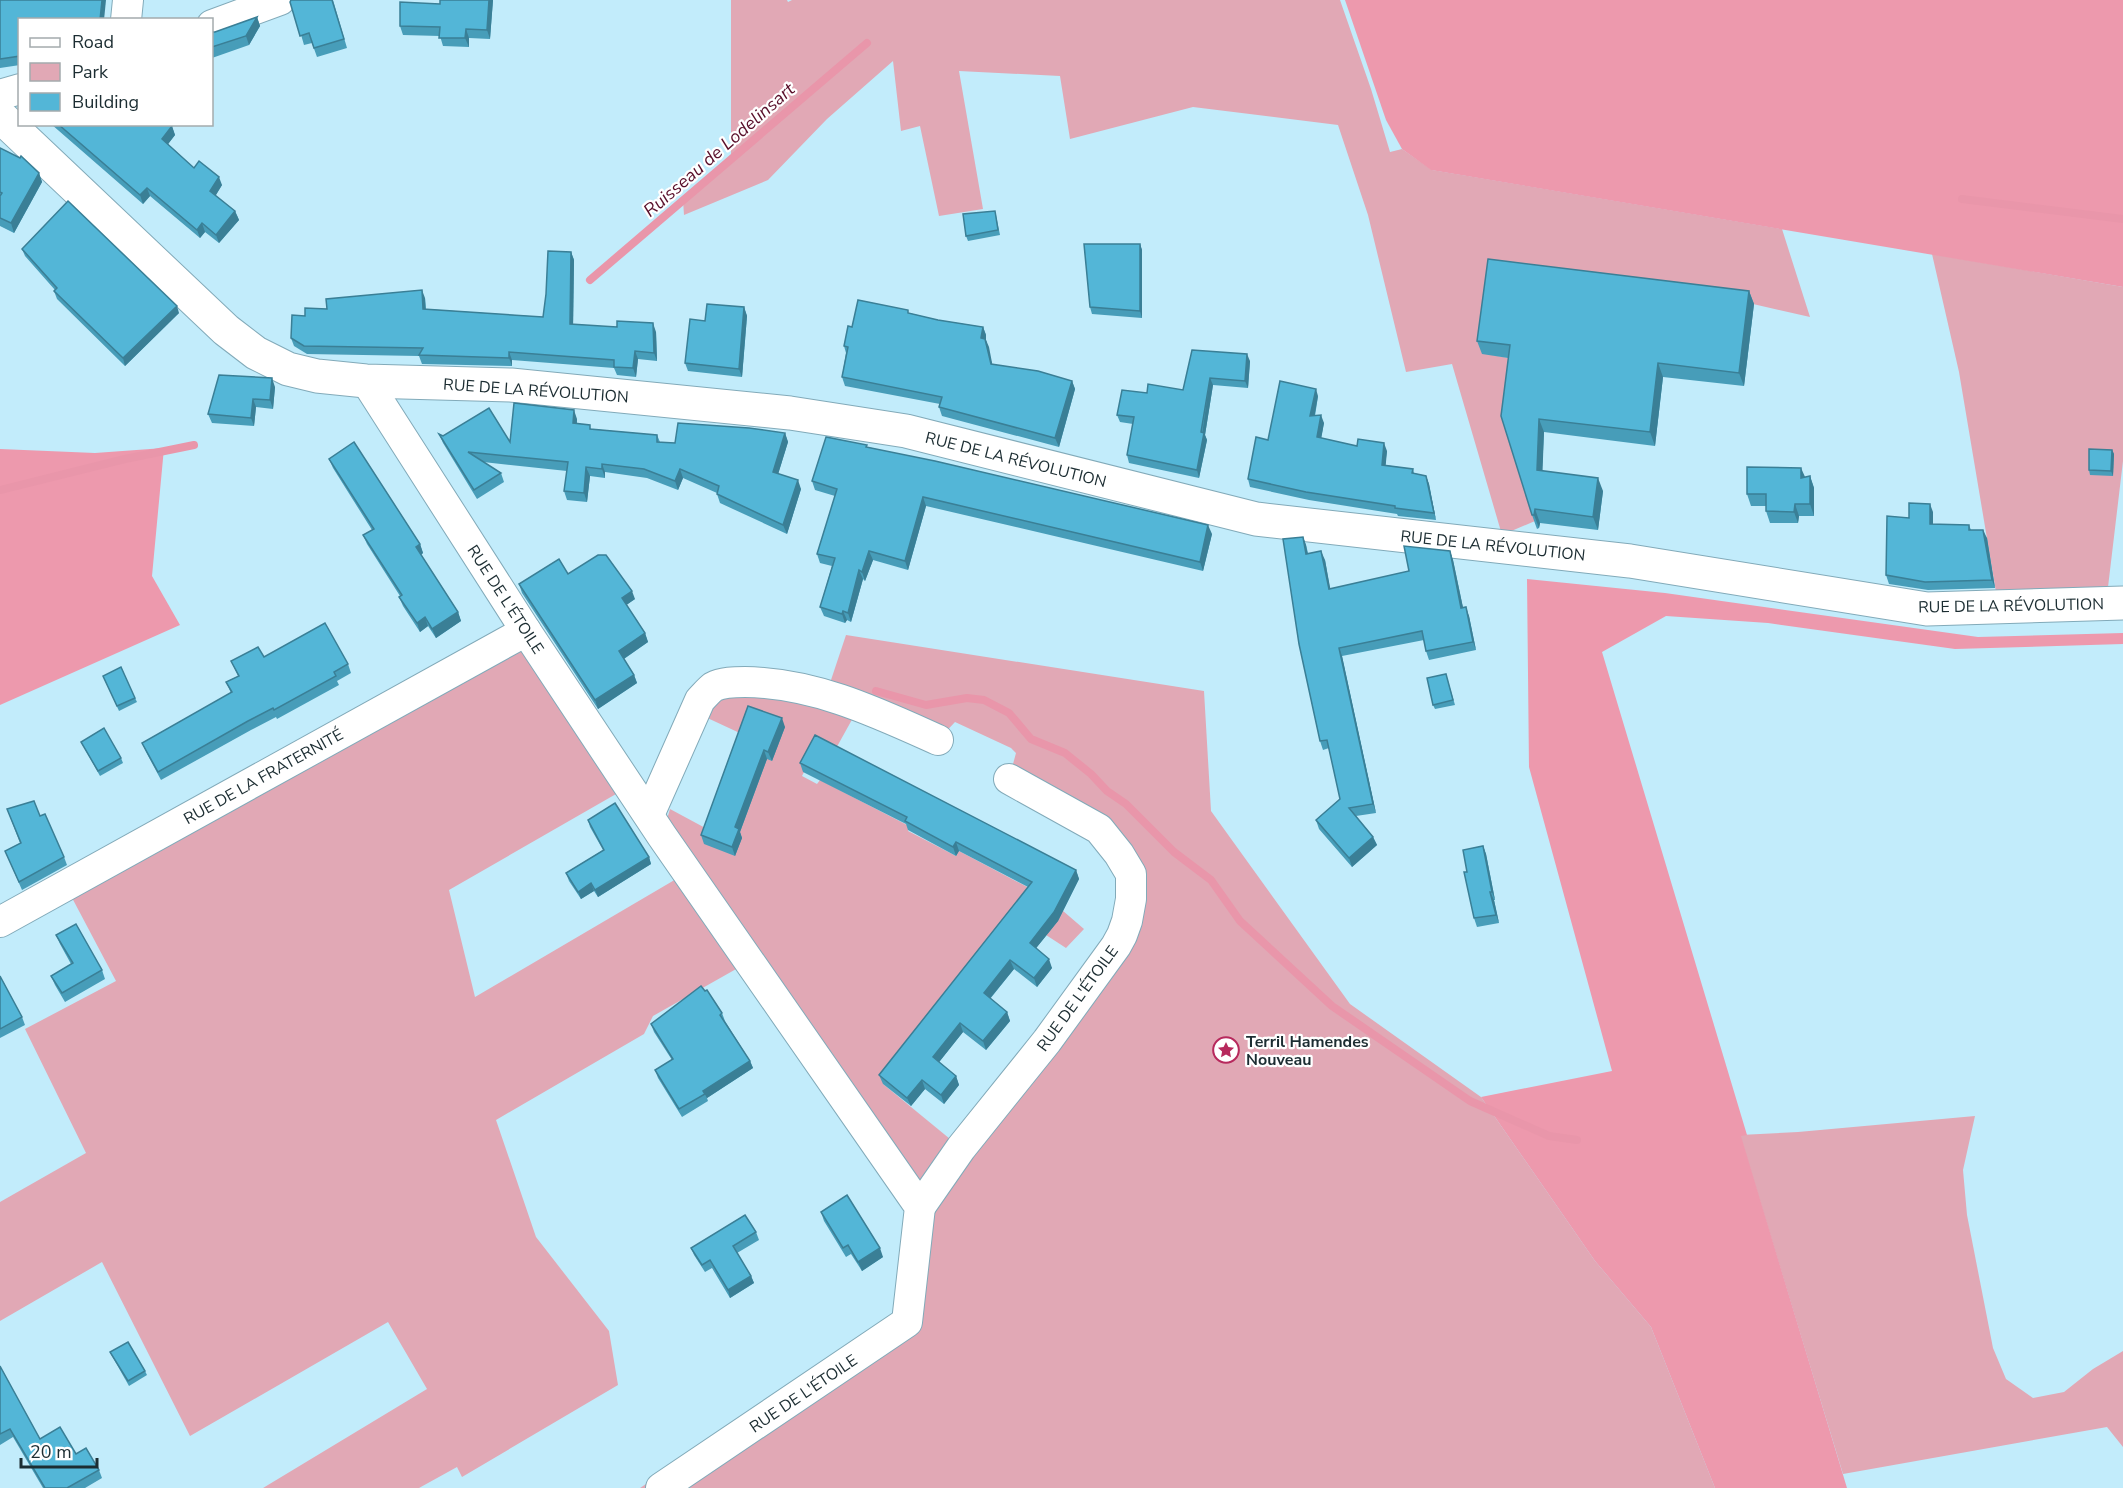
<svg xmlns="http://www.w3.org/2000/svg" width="2123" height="1488" font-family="'Nunito Sans',sans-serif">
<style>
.green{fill:#e1a8b5}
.forest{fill:#ed99ad}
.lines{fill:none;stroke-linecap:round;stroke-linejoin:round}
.stream{stroke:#e996aa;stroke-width:8}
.minor-casing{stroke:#82aab9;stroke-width:32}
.tertiary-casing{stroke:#82aab9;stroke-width:35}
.minor{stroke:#fff;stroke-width:30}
.tertiary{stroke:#fff;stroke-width:33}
.wall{fill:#479db9}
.shaded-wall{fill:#3a7f96}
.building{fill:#53b6d7;stroke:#3a7f96;stroke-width:1.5}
.labels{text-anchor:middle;stroke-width:4.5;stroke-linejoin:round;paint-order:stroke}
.street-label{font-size:16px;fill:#1c2d32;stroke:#fff}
.poi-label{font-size:16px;font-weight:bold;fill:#1c2d32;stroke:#fff;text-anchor:start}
.water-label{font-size:18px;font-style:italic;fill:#590f2a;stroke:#fff}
</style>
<rect width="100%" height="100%" fill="#c2ecfb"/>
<g class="green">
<path d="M731 0H787L788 2 792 0H1340L1371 89 1390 152 1402 149 1432 170 1782 229 1810 317 1753 304 1494 271 1482 353 1514 359 1535 521 1502 535 1452 364 1406 372 1368 215 1338 125 1193 107 1070 139 1060 76 959 71 983 209 939 216 920 126 901 131 893 61 827 119 768 180 684 215 683 200 731 159Z"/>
<path d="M1932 254 2123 287V461L2106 604 1996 592 1959 372Z"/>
<path d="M846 635 1204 691 1211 811 1350 1004 1481 1097 1595 1261 1651 1327 1715 1488H640L888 1323 923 1247 920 1207 662 836 670 809 709 830 738 837 767 758 778 744 784 728 744 735 701 715 721 693 794 695 854 716 834 752 818 744 802 776 817 784 820 780 909 826 908 831 956 856 959 851 1048 898 1084 929 1066 948 1046 935 883 1084 961 1148 1122 935 1129 859 1009 779 1016 753 1011 748 955 722 938 740 880 714 831 680Z"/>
<path d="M524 640 623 790 449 890 475 997 683 875 745 964 653 1016 644 1034 496 1120 536 1237 609 1331 618 1385 462 1477 457 1467 419 1488H263L427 1389 388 1322 190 1436 102 1262 0 1321V1202L86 1153 25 1029 116 981 70 894Z"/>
<path d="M1975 1116 1963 1170 1967 1215 1993 1348 2006 1379 2033 1398 2064 1392 2093 1369 2123 1351V1447L2107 1427 1843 1474 1740 1135 1798 1132Z"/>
</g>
<g class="forest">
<path d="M1345 0H2123V287L1431 170 1402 149 1386 120Z"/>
<path d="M164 448 152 576 180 625 0 705V449L95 453Z"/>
<path d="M1527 579 1665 593 1978 637 2123 633V644L1955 649 1768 623 1666 616 1602 652 1747 1135 1741 1136 1847 1488H1715L1651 1327 1595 1261 1481 1097 1612 1071 1529 767Z"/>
</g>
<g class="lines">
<g class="stream">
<path d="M1962 199 2123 219"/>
<path d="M590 280 867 43"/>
<path d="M0 490 125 459 194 445"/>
<path d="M876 691 926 705 967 698 984 700 1009 713 1031 739 1065 753 1091 774 1107 791 1126 804 1174 852 1211 880 1240 921 1332 1006 1470 1101 1549 1136 1577 1140"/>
</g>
<g class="minor-casing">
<g id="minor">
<path d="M126 20 128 0"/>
<path d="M212 25 280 0"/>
<path d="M0 95 20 89"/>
<path d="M366 381 526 631 662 836 920 1207 907 1322 661 1488"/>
<path d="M649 815 700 700C704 696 709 690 713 687 722 682 735 682 745 682 815 683 876 712 938 740"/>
<path d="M0 922 526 631"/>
<path d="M920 1207 961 1148 1047 1041 1116 946 1122 935 1127 921 1131 899V874L1119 854 1099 829 1009 779"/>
</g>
</g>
<g class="tertiary-casing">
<path id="tertiary" d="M0 116 226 330 256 353 288 369 317 376 366 381 511 385 790 413 906 431 1256 519 1630 561 1927 609 2123 603"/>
</g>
<use href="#minor" class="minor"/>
<use href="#tertiary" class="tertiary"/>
</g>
<g class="wall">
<path d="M0 0 20 20V65L0 68Z"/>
<path d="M291 0H333L347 48 317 57 312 43 304 45Z"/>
<path d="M493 0 490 39 469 38V47L443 46 440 36 403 35 400 26 440 4Z"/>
<path d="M257 17 260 26 249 45 212 58V32H215Z"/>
<path d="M51 124H171L175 135 168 144 194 168 222 185 215 196 235 211 239 220 219 243 205 232 200 238 150 196 143 204Z"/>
<path d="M0 148 39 173 42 182 14 233 0 226Z"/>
<path d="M996 215 1000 235 968 241 966 236Z"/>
<path d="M1140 244 1142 250V318L1092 314 1090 307Z"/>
<path d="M22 249 179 313 125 366 57 299 54 291 55 290 25 256Z"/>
<path d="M571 252 574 260 573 324 656 332 657 361 638 359 636 377 617 375 614 368 512 360V366L422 364 419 356 307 354 294 346 291 338 305 316 327 309 425 298 426 309 543 317Z"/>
<path d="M1749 291 1754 304 1744 386 1663 377 1655 446 1544 432 1542 471 1603 491 1598 530 1540 523 1539 528 1537 529 1532 515 1508 358 1482 354 1477 341Z"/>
<path d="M744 307 747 316 742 377 688 371 685 363 705 321Z"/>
<path d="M909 313 938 320 983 327 986 335V340L992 365 1072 381 1075 389 1059 447 942 416 939 407 940 404 845 386 842 377 846 353 844 346Z"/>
<path d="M1192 350 1250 361 1248 388 1213 385 1205 435 1207 440 1199 478 1129 463 1127 455 1133 424 1120 422 1117 415 1183 390Z"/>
<path d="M275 387 273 409 256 407 254 426 212 423 208 414Z"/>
<path d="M1318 396 1315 416 1324 423 1321 438 1357 446 1387 451 1385 465 1413 469 1414 473 1426 476 1429 484 1436 520 1398 516 1397 514 1309 500 1250 487 1248 479 1268 440Z"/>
<path d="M577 419V424L592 429 657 435 660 442 675 443 785 433 788 442 778 474 801 489 787 534 720 503 717 494V493L683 478 678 490 647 478 605 472V478L590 476 587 502 567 500 564 491 567 471 483 462 501 473 504 482 477 499 443 443 439 434 443 436 510 442Z"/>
<path d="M868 447 1212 534 1203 571 926 506 908 570 873 560 865 581 863 579 851 622 847 620 845 623 824 616 820 607 832 566 820 563 817 554 835 496 815 490 812 481Z"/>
<path d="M2112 450 2114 454 2113 476 2090 475 2089 470Z"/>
<path d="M329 459 420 544 423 553 421 555 458 612 461 621 436 638 428 626 420 632 403 606 399 597 400 596 367 544 363 535 372 530 333 468Z"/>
<path d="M1810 476 1814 488V516H1799L1798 523H1770L1766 511V506H1751L1747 494Z"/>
<path d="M1933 512V524L1969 525 1971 530 1987 538 1995 588 1928 590 1889 584 1886 575 1909 518Z"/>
<path d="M1303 537 1306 545 1308 553 1325 560 1330 589 1409 571 1450 551 1453 560 1463 608 1469 616 1476 650 1429 660 1426 651 1424 640 1342 656 1376 813 1356 816 1373 837 1377 845 1352 867 1319 829 1316 820 1340 799 1329 748 1323 750 1320 741Z"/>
<path d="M568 574 635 599 626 605 645 633 648 642 624 659 634 675 637 683 598 709 522 593 519 584Z"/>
<path d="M264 657 348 664 351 673 337 681 339 685 277 719 276 717 251 730 161 780 146 752 142 743 231 693 226 682 238 676 231 661Z"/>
<path d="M1446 674 1455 705 1435 709 1433 705Z"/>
<path d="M105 680 135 698 137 702 119 711Z"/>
<path d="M748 706 785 727 772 761 767 759 740 832 742 838 735 856 704 844 701 835Z"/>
<path d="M81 742 121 758 123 763 100 776Z"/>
<path d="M800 763 1076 870 1079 879 1058 921 1036 948 1052 968 1037 987 1014 969 990 999 1007 1012 1010 1021 986 1050 963 1032 939 1062 956 1076 959 1085 944 1104 925 1089 911 1106 883 1084 879 1075 1028 887 959 851 956 856 908 830 906 824 803 772Z"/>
<path d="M7 809 40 816 64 857 67 865 22 890 5 851 20 843Z"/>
<path d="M588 820 649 857 651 864 598 897 594 891 581 899 569 881 566 873 603 850 590 827Z"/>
<path d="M1483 846 1486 854 1495 900H1494L1499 923 1477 927 1474 918 1467 872Z"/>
<path d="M56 935 102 970 105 979 65 1002 55 985 51 976 71 964 60 944Z"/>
<path d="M0 976 22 1017 25 1025 0 1038Z"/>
<path d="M722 1013 725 1021 750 1061 753 1068 707 1098 708 1101 682 1117 658 1078 655 1070 672 1060 654 1032 651 1024Z"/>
<path d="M821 1212 883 1257 862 1271 851 1254 846 1257 824 1221Z"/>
<path d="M756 1232 759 1240 737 1253 751 1276 754 1283 730 1298 712 1268 705 1272 694 1255 691 1248Z"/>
<path d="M110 1352 145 1371 147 1375 129 1386 112 1356Z"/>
<path d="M0 1366 40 1439 76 1454 99 1470 102 1478 85 1488H43L13 1437 0 1445Z"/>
</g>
<g class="shaded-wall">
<path d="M102 0H106L104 20H100Z"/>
<path d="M489 0H493L490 39 487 30Z"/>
<path d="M257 17 260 26 249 45 246 36Z"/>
<path d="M466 29 469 38V47L465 38Z"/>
<path d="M172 126 175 135 165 148 162 139Z"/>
<path d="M39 173 42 182 14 233 11 223Z"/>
<path d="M219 177 222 185 213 200 210 191Z"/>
<path d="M147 188 150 196 143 204 140 195Z"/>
<path d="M235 211 239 220 219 243 216 235Z"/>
<path d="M202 223 205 232 200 238 197 230Z"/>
<path d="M1140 244 1142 250V318L1140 311Z"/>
<path d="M571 252 574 260 573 332 570 324Z"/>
<path d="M422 290 425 298 426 318 423 309Z"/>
<path d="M1749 291 1754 304 1744 386 1739 373Z"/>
<path d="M177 306 179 313 125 366 123 358Z"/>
<path d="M744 307 747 316 742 377 739 369Z"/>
<path d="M653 323 656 332 657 361 654 353Z"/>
<path d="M983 327 986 335V340L989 347 994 373 981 338Z"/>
<path d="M635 351 638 359 636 377 633 368Z"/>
<path d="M509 352 512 360V366L509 358Z"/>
<path d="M1247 354 1250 361 1248 388 1245 381Z"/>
<path d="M1658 363 1663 377 1655 446 1650 432Z"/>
<path d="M272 378 275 387 273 409 270 400Z"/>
<path d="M1210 378 1213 385 1205 435 1207 440 1199 478 1197 470Z"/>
<path d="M1072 381 1075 389 1059 447 1055 438Z"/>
<path d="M1316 389 1318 396 1313 424 1310 416Z"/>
<path d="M253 399 256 407 254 426 251 418Z"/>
<path d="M574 410 577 419 576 432 573 423Z"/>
<path d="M1321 415 1324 423 1320 445 1317 437Z"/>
<path d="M1539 419 1544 432 1542 484 1537 470Z"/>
<path d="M785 433 788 442 776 481 773 472Z"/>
<path d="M1384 443 1387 451 1385 473 1382 465Z"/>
<path d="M2112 450 2114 454 2113 476 2111 471Z"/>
<path d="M602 464 605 472V478L602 469Z"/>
<path d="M586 467 590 476 587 502 584 493Z"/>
<path d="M1801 468 1806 479 1801 478Z"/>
<path d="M680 469 683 478 678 490 675 481Z"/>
<path d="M1426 476 1429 484 1436 520 1434 513Z"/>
<path d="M1810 476 1814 488V516L1810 504Z"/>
<path d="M1598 478 1603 491 1598 530 1593 517Z"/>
<path d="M798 480 801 489 787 534 783 525Z"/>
<path d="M923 497 926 506 908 570 905 561Z"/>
<path d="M1795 504 1799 516 1798 523 1794 512Z"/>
<path d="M1930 504 1933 512V532L1930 524Z"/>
<path d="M1535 509 1540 523 1539 528 1534 515Z"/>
<path d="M1208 525 1212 534 1203 571 1200 562Z"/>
<path d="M1983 530 1987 538 1995 588 1992 580Z"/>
<path d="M1303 537 1306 545 1309 562 1306 554Z"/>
<path d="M420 544 423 553 419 556 416 547Z"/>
<path d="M869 551 873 560 865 581 862 572Z"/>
<path d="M1321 551 1325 560 1332 598 1329 589Z"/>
<path d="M1450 551 1453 560 1465 617 1461 608Z"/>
<path d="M859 570 863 579 851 622 848 613Z"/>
<path d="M632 591 635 599 625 606 622 598Z"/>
<path d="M1466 607 1469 616 1476 650 1473 642Z"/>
<path d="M843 611 847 620 845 623 842 614Z"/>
<path d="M458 612 461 621 436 638 432 629Z"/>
<path d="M425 617 428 626 420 632 417 623Z"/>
<path d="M645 633 648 642 622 660 619 651Z"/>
<path d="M1339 648 1342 656 1376 813 1373 804Z"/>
<path d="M634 675 637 683 598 709 595 700Z"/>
<path d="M782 718 785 727 772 761 768 752Z"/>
<path d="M764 750 767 759 740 832 742 838 735 856 732 847 735 827Z"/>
<path d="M1373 837 1377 845 1352 867 1349 858Z"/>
<path d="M956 842 959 851 956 856 953 847Z"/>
<path d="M1483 846 1486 854 1495 900 1492 892Z"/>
<path d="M649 857 651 864 598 897 595 890Z"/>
<path d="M1076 870 1079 879 1058 921 1033 952 1030 943Z"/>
<path d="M591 883 594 891 581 899 578 892Z"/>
<path d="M1490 892 1494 900 1499 923 1496 915Z"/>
<path d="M1049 959 1052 968 1037 987 1034 978Z"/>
<path d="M1010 960 1014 969 987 1002 984 993Z"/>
<path d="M1007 1012 1010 1021 986 1050 983 1041Z"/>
<path d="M960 1023 963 1032 936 1066 933 1057Z"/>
<path d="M750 1061 753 1068 707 1098 703 1091Z"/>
<path d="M956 1076 959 1085 944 1104 941 1095Z"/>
<path d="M922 1080 925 1089 911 1106 907 1098Z"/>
<path d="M880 1248 883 1257 862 1271 858 1262Z"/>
<path d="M751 1276 754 1283 730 1298 728 1290Z"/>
</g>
<g class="building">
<path d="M0 0H102L100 20H20V56L0 59Z"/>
<path d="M291 0H332L344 39 314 48 309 33 300 36 290 2Z"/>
<path d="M440 0H489L487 30 466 29 465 38H439L440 27 400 26V2L440 4Z"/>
<path d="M257 17 246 36 212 47V32H215Z"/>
<path d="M58 124H171L172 126 162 139 194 168 199 161 219 177 210 191 235 211 216 235 202 223 197 230 147 188 140 195Z"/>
<path d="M0 148 20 158 21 156 39 173 11 223 0 218V196L2 193 0 192Z"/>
<path d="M68 201 177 306 123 358 54 291 57 288 22 249Z"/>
<path d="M995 211 998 230 966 236 963 214Z"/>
<path d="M1084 244H1140V311L1090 307Z"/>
<path d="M548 251 571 252 570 324 617 327V321L653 323 654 353 635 351 633 368 614 367V360L509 352V358L419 355 423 348 304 346 291 338 292 315 305 316V308L327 309 326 299 422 290 423 309 543 317 546 294Z"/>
<path d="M1488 259 1749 291 1739 373 1658 363 1650 432 1539 419 1537 470 1598 478 1593 517 1535 509 1534 515H1532L1501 416 1510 345 1477 341Z"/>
<path d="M858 300 908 310V313L938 320 983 327 981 338 985 339 991 364 1038 371 1072 381 1055 438 939 407 942 397 842 377 848 347 844 346 848 326 852 327Z"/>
<path d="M707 304 744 307 739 369 685 363 690 319 705 321Z"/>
<path d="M1192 350 1247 354 1245 381 1210 378 1201 432 1204 433 1197 470 1127 455 1134 417 1117 415 1122 390 1147 393 1148 384 1183 390Z"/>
<path d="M219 375 272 378 270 400 253 399 251 418 208 414Z"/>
<path d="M1280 381 1316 389 1310 416 1321 415 1317 437 1357 446 1358 439 1384 443 1382 465 1413 469 1412 473 1426 476 1434 513 1395 508V506L1306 492 1248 479 1256 437 1268 440Z"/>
<path d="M514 403 574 410 573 423 590 425V429L657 435V442L675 443 678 423 749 428 785 433 773 472 798 480 783 525 717 494 719 486 680 469 675 481 644 469 602 464V469L586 467 584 493 564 491 568 462 468 452 501 473 474 490 439 434 443 436 489 408 510 442Z"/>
<path d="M826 437 867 445 866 447 935 461 1208 525 1200 562 923 497 905 561 869 551 862 572 859 570 848 613 843 611 842 614 820 607 835 558 817 554 837 489 812 481Z"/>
<path d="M354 442 420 544 416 547 458 612 432 629 425 617 417 623 399 597 402 595 363 535 374 529 329 459Z"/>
<path d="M2089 449 2112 450 2111 471 2089 470Z"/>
<path d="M1747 467 1801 468V478L1810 476V504H1795L1794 512 1766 511V494H1747Z"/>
<path d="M1909 503 1930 504V524L1969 525V530H1983L1992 580 1925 582 1886 575 1887 516 1909 518Z"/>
<path d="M1303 537 1306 554 1321 551 1329 589 1409 571 1404 546 1450 551 1461 608 1466 607 1473 642 1426 651 1422 631 1339 648 1373 804 1349 808 1373 837 1349 858 1316 820 1340 799 1327 740 1320 741 1299 644 1283 539Z"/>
<path d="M598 555H606L632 591 622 598 645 633 619 651 634 675 595 700 519 584 559 559 568 574Z"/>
<path d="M325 623 348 664 334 672 336 676 274 710 273 708 248 721 158 772 142 743 232 692 226 682 239 676 231 661 258 647 264 657Z"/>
<path d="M121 667 135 698 117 706 103 676Z"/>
<path d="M1446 674 1453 700 1433 705 1427 678Z"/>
<path d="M748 706 782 718 768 752 764 750 735 827 739 829 732 847 701 835Z"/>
<path d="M104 728 121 758 98 771 81 742Z"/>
<path d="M815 735 1076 870 1054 912 1030 943 1049 959 1034 978 1010 960 984 993 1007 1012 983 1041 960 1023 933 1057 956 1076 941 1095 922 1080 907 1098 879 1075 1032 882 956 842 953 847 905 821 907 817 800 763Z"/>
<path d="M34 801 40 816 45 814 64 857 19 882 5 851 21 843 7 809Z"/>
<path d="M615 803 649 857 595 890 591 883 578 892 566 873 604 850 588 820Z"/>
<path d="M1483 846 1492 892H1490L1496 915 1474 918 1464 872H1467L1463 850Z"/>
<path d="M76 924 102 970 62 993 51 976 73 963 56 935Z"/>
<path d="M0 976 22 1017 0 1029Z"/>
<path d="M701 986 705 991 707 990 722 1013 720 1015 750 1061 703 1091 705 1094 679 1109 655 1070 673 1059 651 1024Z"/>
<path d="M847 1195 880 1248 858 1262 848 1245 843 1248 821 1212Z"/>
<path d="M745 1215 756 1232 733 1246 751 1276 728 1290 710 1260 702 1265 691 1248Z"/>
<path d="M128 1342 145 1371 128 1381 110 1352Z"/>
<path d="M0 1366 40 1439 60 1427 76 1454 86 1448 99 1470 67 1488H45L10 1429 0 1434Z"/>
</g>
<defs>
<g id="sight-ring" transform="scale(1.35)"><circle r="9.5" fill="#fff" stroke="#b7295d" stroke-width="1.5"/><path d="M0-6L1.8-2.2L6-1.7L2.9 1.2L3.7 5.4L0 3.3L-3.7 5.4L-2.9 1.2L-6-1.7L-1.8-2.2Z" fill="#b7295d"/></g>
</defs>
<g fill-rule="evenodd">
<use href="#sight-ring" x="1226" y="1050"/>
</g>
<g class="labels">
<g class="street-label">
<text transform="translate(536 390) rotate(4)" y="6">RUE DE LA RÉVOLUTION</text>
<text transform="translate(1016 459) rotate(14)" y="6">RUE DE LA RÉVOLUTION</text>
<text transform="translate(1493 545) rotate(6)" y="6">RUE DE LA RÉVOLUTION</text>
<text transform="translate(506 599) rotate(57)" y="6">RUE DE L'ÉTOILE</text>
<text transform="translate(2011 605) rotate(-1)" y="6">RUE DE LA RÉVOLUTION</text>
<text transform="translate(263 776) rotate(-29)" y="6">RUE DE LA FRATERNITÉ</text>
<text transform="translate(1077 998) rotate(-54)" y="6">RUE DE L'ÉTOILE</text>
<text transform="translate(803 1393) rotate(-34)" y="6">RUE DE L'ÉTOILE</text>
</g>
<g class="poi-label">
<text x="1246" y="1047">Terril Hamendes<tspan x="1246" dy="18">Nouveau</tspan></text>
</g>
<g class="water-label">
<text transform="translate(719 150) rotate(-41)" y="6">Ruisseau de Lodelinsart</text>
</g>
</g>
<rect x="18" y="18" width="195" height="108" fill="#ffffff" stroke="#a4abad" stroke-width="1.5"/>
<rect x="30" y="38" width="30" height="9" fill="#ffffff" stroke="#a4abad" stroke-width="1.5"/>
<text x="72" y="48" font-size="18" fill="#1c2d32">Road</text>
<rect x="30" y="63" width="30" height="18" fill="#e1a8b5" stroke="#a4abad" stroke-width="1.5"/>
<text x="72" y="78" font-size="18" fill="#1c2d32">Park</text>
<rect x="30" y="93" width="30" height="18" fill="#53b6d7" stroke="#a4abad" stroke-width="1.5"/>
<text x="72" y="108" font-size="18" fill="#1c2d32">Building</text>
<path d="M21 1458v9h76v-9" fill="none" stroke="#1c2d32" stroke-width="3"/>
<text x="30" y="1458" font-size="18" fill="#1c2d32" stroke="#ffffff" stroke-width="4.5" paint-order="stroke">20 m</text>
</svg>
